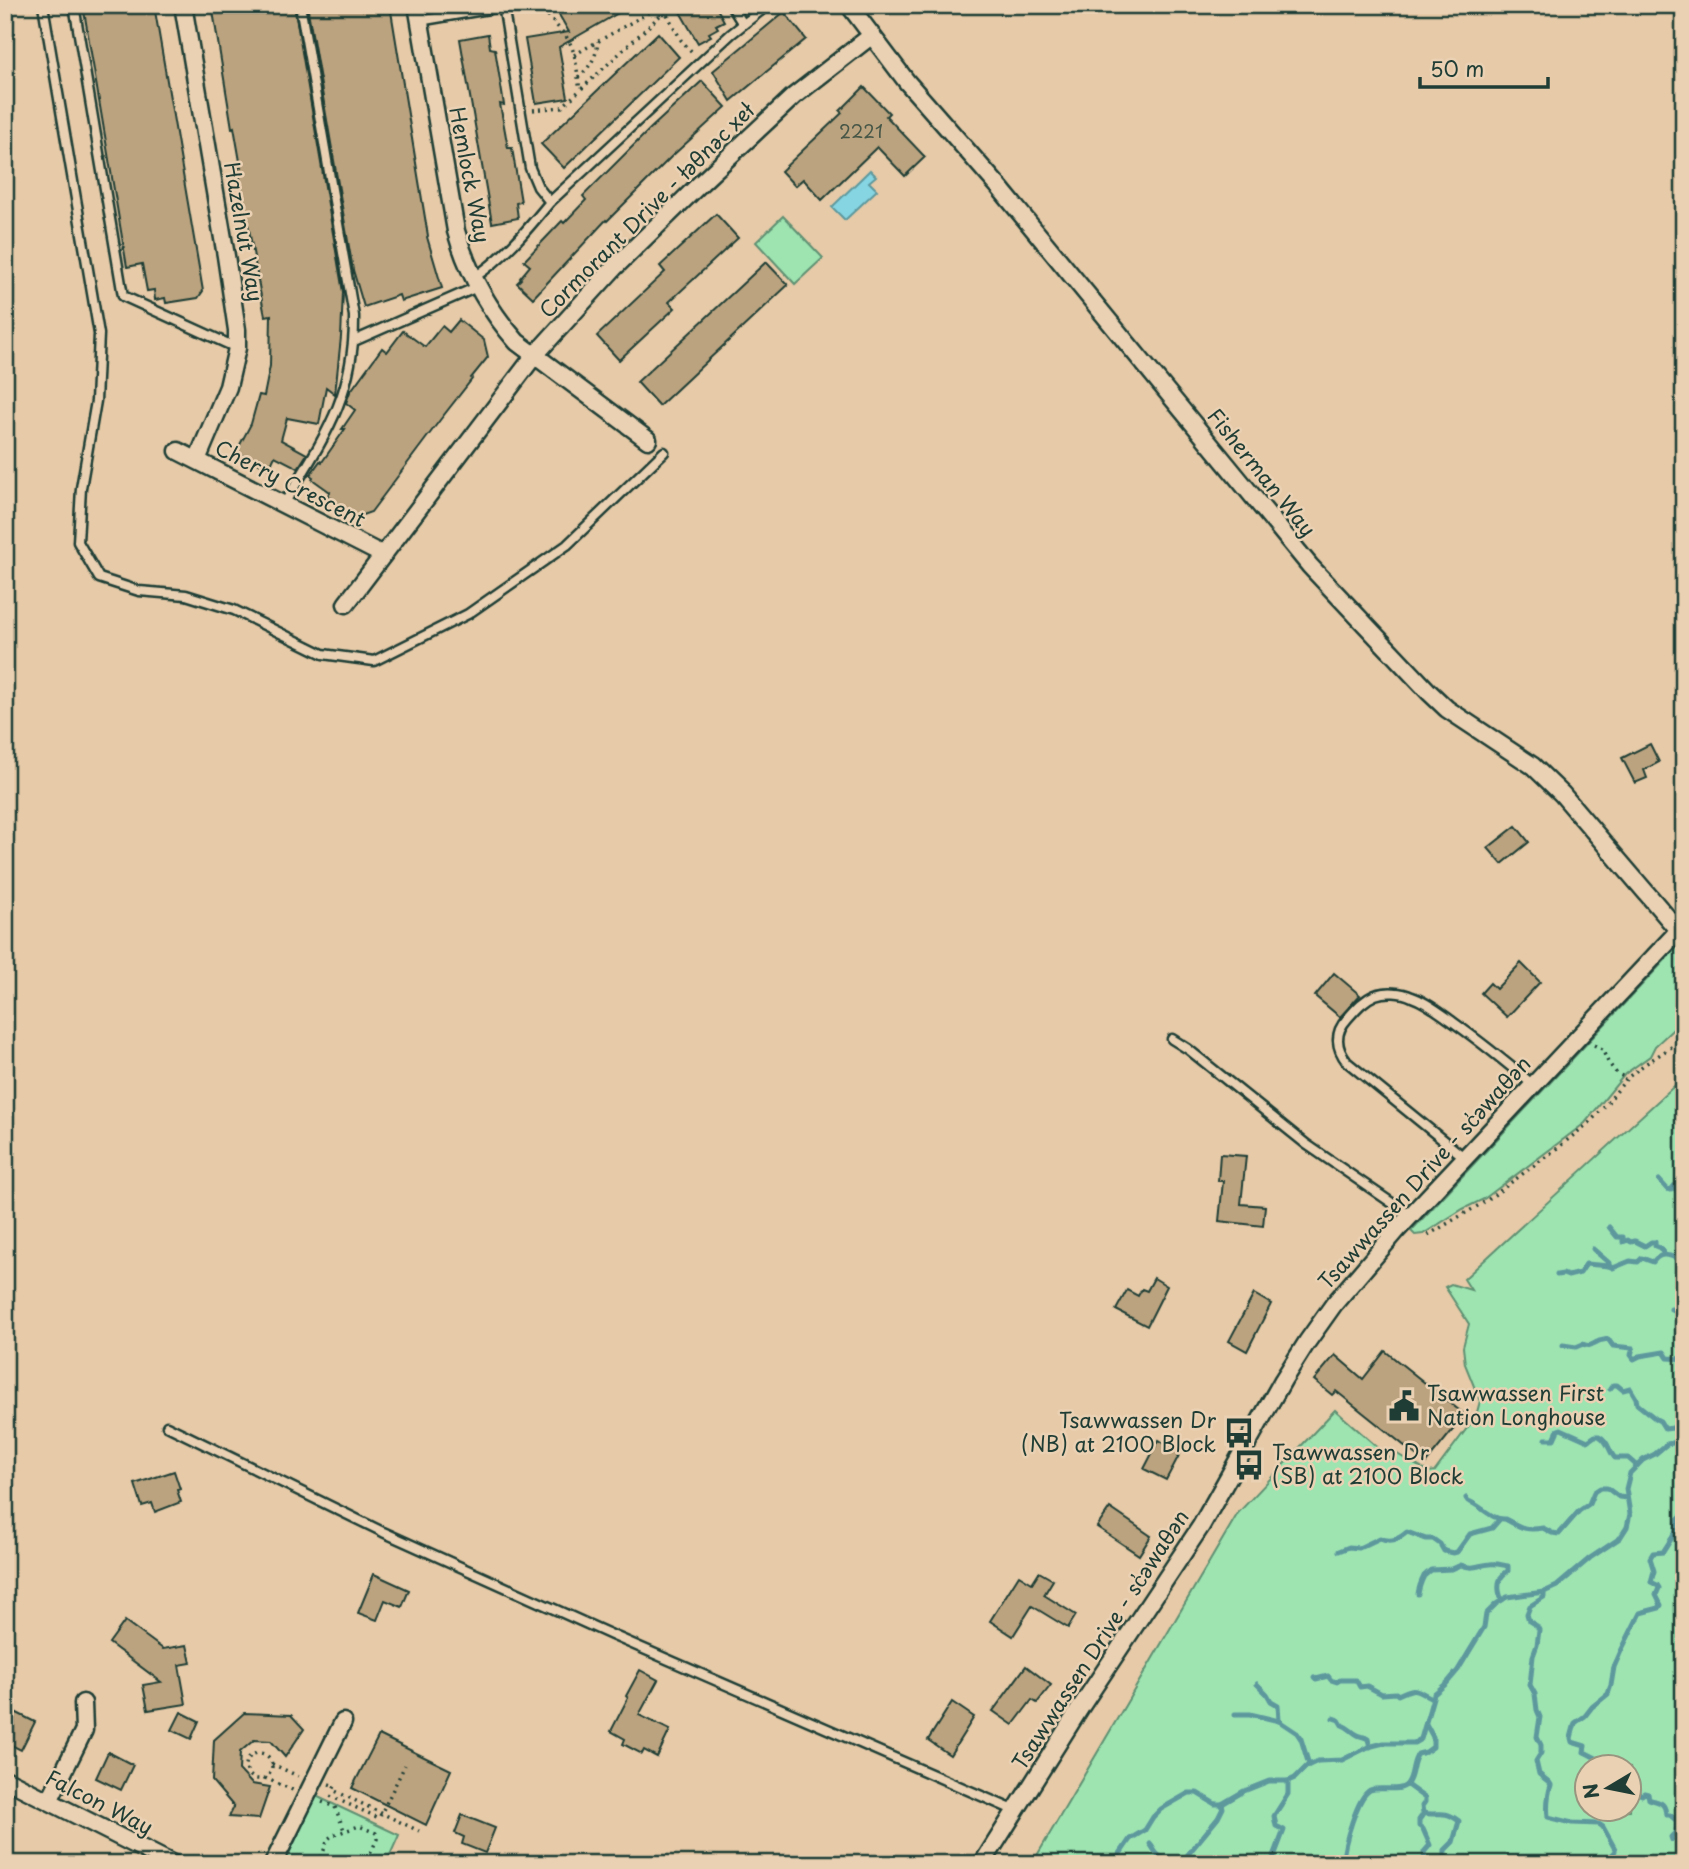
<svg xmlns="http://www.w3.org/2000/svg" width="1689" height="1869" font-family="'Playpen Sans',sans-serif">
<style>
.green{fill:#9de4b1;stroke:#5e9072;stroke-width:2;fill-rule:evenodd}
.water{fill:#86d5e3;stroke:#5d989d;stroke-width:2}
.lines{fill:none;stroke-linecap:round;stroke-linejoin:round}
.stream{stroke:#5d989d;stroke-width:5}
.building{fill:#bca37f;stroke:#1f3d34;stroke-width:2}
.lane-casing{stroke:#1f3d34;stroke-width:13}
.street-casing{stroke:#1f3d34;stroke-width:21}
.path{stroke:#1f3d34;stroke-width:3.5;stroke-dasharray:2 5;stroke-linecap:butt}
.lane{stroke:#ebd1b3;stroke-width:8}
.street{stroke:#ebd1b3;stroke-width:16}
.labels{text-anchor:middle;stroke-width:5;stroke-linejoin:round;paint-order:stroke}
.number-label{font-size:18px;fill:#465647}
.street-label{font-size:21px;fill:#1f3d34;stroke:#ebd1b3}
.poi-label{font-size:21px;fill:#1f3d34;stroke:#ebd1b3;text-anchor:start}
</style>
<rect width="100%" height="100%" fill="#e7caa8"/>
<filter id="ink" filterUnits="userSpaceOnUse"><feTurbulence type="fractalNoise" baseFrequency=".0143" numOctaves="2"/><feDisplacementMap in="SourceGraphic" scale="14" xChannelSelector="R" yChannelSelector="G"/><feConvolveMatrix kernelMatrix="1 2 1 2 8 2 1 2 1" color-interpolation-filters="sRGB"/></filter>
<g filter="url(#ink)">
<g class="green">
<path d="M783 216 823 258 795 284 756 242Z"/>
<path d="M1684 940V1019L1655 1046 1650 1056 1625 1074 1585 1123 1484 1199 1463 1209 1423 1234 1415 1235 1411 1231Z"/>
<path d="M1684 1077V1864H1032L1238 1513 1335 1410 1391 1459 1397 1454 1428 1472 1435 1471 1476 1416 1480 1401 1465 1364 1463 1347 1469 1324 1445 1287 1451 1284 1471 1290 1464 1279ZM1588 1768H1630V1810H1588Z"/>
<path d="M316 1796 399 1835 386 1864H284Z"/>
</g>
<path class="water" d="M870 170 876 176 869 182 877 190 845 220 832 207Z"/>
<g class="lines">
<g class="stream">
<path d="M1659 1180 1667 1189 1671 1190 1674 1186 1680 1195 1684 1196"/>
<path d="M1609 1227 1617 1237H1623V1242L1628 1240 1631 1242 1635 1241 1645 1246 1651 1242H1655V1246L1660 1248 1664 1254"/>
<path d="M1593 1249 1609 1263V1266"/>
<path d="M1557 1275 1563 1274 1568 1276 1580 1273 1586 1264 1609 1266 1613 1268 1630 1261 1638 1262 1642 1258 1653 1262C1659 1253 1667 1254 1676 1258L1679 1256 1684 1251"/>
<path d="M1671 1309 1680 1311 1684 1315"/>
<path d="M1563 1345 1576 1347 1583 1344C1589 1347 1591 1345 1597 1342 1600 1340 1605 1340 1608 1339L1613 1346 1633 1348 1631 1355 1634 1359 1640 1356 1664 1352 1668 1358 1684 1359"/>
<path d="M1610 1389 1613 1385H1617L1623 1390 1630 1388 1636 1398 1637 1404 1656 1419 1660 1421 1665 1429 1673 1428 1679 1421 1684 1420"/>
<path d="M1546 1439H1554L1558 1430 1561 1429 1588 1441 1595 1436H1599C1609 1441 1608 1451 1615 1458H1628L1637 1466"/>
<path d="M1466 1498 1468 1501C1481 1505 1491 1520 1505 1519 1521 1527 1524 1531 1543 1528L1552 1533 1559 1534 1579 1511 1589 1504 1594 1492 1600 1488H1607L1619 1497 1627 1498"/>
<path d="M1339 1551 1349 1547 1359 1548 1380 1538C1391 1543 1399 1539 1407 1532L1426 1539H1433L1440 1544 1444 1551 1453 1553 1457 1552 1470 1534 1492 1528 1499 1520"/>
<path d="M1544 1592V1597L1530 1606 1527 1614 1529 1621 1537 1626 1539 1630 1537 1645 1533 1656 1530 1685 1535 1694 1537 1710 1540 1717 1537 1737 1541 1745V1753L1536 1761 1539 1774 1549 1782 1551 1785C1548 1794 1547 1807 1548 1817L1572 1823 1599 1824 1603 1827 1615 1849V1851L1609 1857 1606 1864"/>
<path d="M1418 1594C1419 1587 1421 1582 1424 1576L1431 1570 1452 1569 1461 1565C1474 1570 1478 1565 1490 1564 1496 1563 1502 1565 1508 1566V1571C1497 1577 1497 1590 1502 1600"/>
<path d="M1314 1677 1316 1679 1328 1676 1331 1680 1337 1682 1340 1680H1356L1360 1687 1367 1686 1382 1694 1396 1693 1398 1695C1418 1686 1413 1689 1432 1698"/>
<path d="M1257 1684 1267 1694 1271 1701 1278 1705 1279 1721"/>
<path d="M1235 1714H1250L1279 1721 1297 1733 1301 1739 1309 1765"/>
<path d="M1333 1718 1339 1720 1342 1725C1348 1727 1351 1731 1356 1734 1360 1737 1364 1736 1368 1739L1370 1747"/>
<path d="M1608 1768V1761C1598 1761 1594 1756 1584 1752L1585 1746 1572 1742 1571 1738 1575 1723 1585 1716 1592 1707 1608 1694 1611 1685 1614 1667 1621 1651 1640 1613 1659 1608 1661 1605 1656 1595 1659 1588 1657 1585 1651 1582 1654 1571 1650 1558 1653 1553 1663 1552 1675 1533 1678 1519 1684 1514"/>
<path d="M1630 1775C1636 1779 1640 1785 1637 1793L1642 1795 1644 1793 1648 1794 1649 1799C1659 1803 1665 1801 1666 1815H1670L1677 1821 1676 1832 1671 1837 1672 1840"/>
<path d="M1407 1785 1425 1798V1802L1422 1806 1423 1813C1438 1817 1442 1808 1459 1821L1453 1842 1445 1850V1861L1447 1864"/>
<path d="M1424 1813 1419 1820V1826L1423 1829 1430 1845 1424 1852 1425 1864"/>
<path d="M1150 1844C1153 1847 1154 1851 1157 1854 1164 1862 1177 1859 1185 1858L1218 1818 1223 1808 1222 1804"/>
<path d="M1108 1864 1115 1861 1130 1839 1145 1830 1153 1817 1161 1809 1189 1793H1197L1215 1804H1222L1244 1791 1269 1781H1288L1295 1778 1307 1766 1318 1761 1342 1760 1368 1747 1384 1743H1414L1421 1739 1434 1694 1447 1683 1458 1670 1484 1627 1486 1614 1496 1604 1507 1597 1544 1592 1557 1586 1590 1558 1620 1538 1627 1527 1630 1514 1626 1489 1630 1473 1643 1460 1655 1454 1667 1444 1684 1441"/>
<path d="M1271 1864 1284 1830 1276 1826 1274 1816 1288 1794V1781"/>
<path d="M1327 1864 1343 1860"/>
<path d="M1347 1864 1343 1860C1344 1845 1357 1797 1370 1790 1380 1786 1400 1793 1407 1784 1414 1775 1411 1763 1418 1754L1426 1752 1433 1747V1737L1426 1724"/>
</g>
</g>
<g class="building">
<path d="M83 5H154L203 291 198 298 166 303 165 298 155 300 154 290 147 291 142 264 127 267Z"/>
<path d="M212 5H294L343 292 341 337 335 394 326 387 319 424 287 418 281 440 307 454 298 468 275 456 269 469 236 452 251 424 259 395 264 396 270 366 271 315 265 316 260 291 238 168 241 167 234 127 232 128Z"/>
<path d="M307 5H390L428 236 427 237 442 288 401 301 399 295 364 307 353 270Z"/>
<path d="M570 5H632L559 47 568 98 536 103 525 39 569 32 558 13Z"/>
<path d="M676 5H715L724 21 716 25 718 28 709 33 711 36 698 43Z"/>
<path d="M784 12 806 39 731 101 713 71Z"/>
<path d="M658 33 679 57 564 168 541 144Z"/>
<path d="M488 34 490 48 495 49 504 105 500 104 508 148H512L521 202 516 203 518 218 492 223 460 39Z"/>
<path d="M702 81 726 107 671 157 607 221 606 220 533 298 517 283 521 279 520 278 530 266 524 261 562 221 564 223 586 200 583 196 651 128Z"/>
<path d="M864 87 889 113 886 116 925 157 905 176 877 147 822 200 803 179 795 186 781 171 842 113 840 111Z"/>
<path d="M716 214 738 238 669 302 675 308 619 360 597 336 665 272 660 266Z"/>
<path d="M766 262 788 285 659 406 637 382Z"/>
<path d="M459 320 484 340 488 357 471 378 472 379 440 420 371 512 357 517 327 496 330 492 312 479 313 477 310 475 320 461 322 462 345 429H342L355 410 346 403 350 392 382 348 387 352 403 331 425 347 442 326 449 332Z"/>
<path d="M1650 744 1659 762 1644 770 1647 778 1635 783 1622 758Z"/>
<path d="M1516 826 1529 842 1502 864 1488 848Z"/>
<path d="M1521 963 1540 982 1507 1017 1481 993 1490 983 1496 989Z"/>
<path d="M1334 973 1360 995 1340 1017 1315 996Z"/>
<path d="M1220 1154 1246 1156 1241 1204 1265 1206 1263 1226 1219 1221 1223 1181H1218Z"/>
<path d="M1154 1278 1167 1286 1147 1326 1116 1310 1127 1290 1138 1296 1142 1289 1147 1291Z"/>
<path d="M1254 1294 1271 1304 1247 1351 1229 1341Z"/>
<path d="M1385 1351 1465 1415 1426 1463 1336 1391 1332 1395 1314 1380 1335 1355 1363 1379Z"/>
<path d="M1170 1439 1184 1446 1166 1480 1144 1469 1159 1440 1167 1445Z"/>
<path d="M174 1471 180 1489 177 1490 181 1502 155 1512 152 1503 142 1506 135 1484Z"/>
<path d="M1110 1508 1151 1536 1139 1555 1097 1527Z"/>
<path d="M1039 1572 1053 1580 1044 1595 1076 1615 1068 1628 1032 1606 1013 1636 990 1621 1019 1575 1032 1583Z"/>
<path d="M374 1574 409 1590 402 1607 385 1600 377 1620 358 1613Z"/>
<path d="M125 1621 163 1649 187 1645 191 1663 179 1665 186 1704 148 1710 143 1685 161 1682 109 1643Z"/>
<path d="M1026 1666 1051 1685 1037 1703 1032 1700 1013 1725 993 1711Z"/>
<path d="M640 1670 658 1680 639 1715 670 1730 657 1757 644 1750 642 1754 623 1744 625 1739 611 1731 628 1698 626 1696Z"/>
<path d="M952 1702 974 1717 950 1755 928 1740Z"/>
<path d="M5 1707 35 1722 21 1750 5 1742Z"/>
<path d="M181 1712 199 1721 191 1739 172 1730Z"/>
<path d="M244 1713 291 1715 304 1729 285 1757 271 1741 254 1740 240 1752 239 1770 252 1784 270 1787 259 1819 229 1817 234 1807 212 1781 214 1740Z"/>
<path d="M379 1735 451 1770 426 1825 352 1788Z"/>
<path d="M108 1752 133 1765 121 1790 96 1778Z"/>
<path d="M462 1815 495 1828 485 1853 462 1844 464 1837 455 1833Z"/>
</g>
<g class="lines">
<g class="lane-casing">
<g id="lane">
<path d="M43 5 99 334 96 401 81 488 78 542 99 578 139 591 186 595 234 610 323 654 374 661 468 614 567 545 664 452"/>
<path d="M74 5 123 296 237 348"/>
<path d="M503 5 530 168 538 187 550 202"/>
<path d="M731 5 743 24"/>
<path d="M419 21 512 5"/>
<path d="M473 278C503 259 527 230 550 202L731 34 768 5"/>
<path d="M354 341 477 287"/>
<path d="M284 504C323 439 355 396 354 316L300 5"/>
<path d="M1172 1039 1188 1049 1306 1144 1411 1216"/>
<path d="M1465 1158 1347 1062C1336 1048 1334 1033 1347 1019 1355 1010 1363 1000 1375 995 1386 991 1402 992 1412 997 1427 1002 1440 1013 1453 1022 1481 1042 1507 1063 1533 1085"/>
<path d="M167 1426 383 1532 614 1636 1016 1811"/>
</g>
</g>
<g class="street-casing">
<g id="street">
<path d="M183 5 226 256 237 330V348L228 387 197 460"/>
<path d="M417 5 456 231C468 274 488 309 517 342L648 440"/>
<path d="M849 5 907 82 999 187 1310 566 1429 692 1447 709 1533 766 1562 794 1678 930"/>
<path d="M178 451 383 555"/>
<path d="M346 604 534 356 614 268 702 182 794 96 871 36"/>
<path d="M5 1779 173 1864"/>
<path d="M49 1801 84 1730 83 1703"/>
<path d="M273 1864 343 1722"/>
<path d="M982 1864 1082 1705 1201 1526 1283 1380 1307 1342 1334 1304 1398 1229 1684 925"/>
</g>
</g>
<g class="path">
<path d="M545 9C550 22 562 29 569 41 577 56 577 74 580 90"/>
<path d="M574 55 662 5 681 40 693 53"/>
<path d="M578 77C590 68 597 56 598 41"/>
<path d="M533 110 562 107 665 11"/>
<path d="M1594 1045 1602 1049 1608 1062 1617 1074 1627 1078"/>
<path d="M1428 1235 1486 1201 1555 1150 1590 1122 1605 1106 1627 1078 1645 1064 1684 1039"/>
<path d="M5 1342 10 1333"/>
<circle cx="259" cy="1766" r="13"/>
<path d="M272 1764 298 1776"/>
<path d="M265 1778 293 1790"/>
<path d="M329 1784 335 1786 333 1790 419 1831"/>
<path d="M330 1796 379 1818 405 1765"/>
<path d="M322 1802 335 1807 344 1830"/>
<path d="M319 1864 328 1839 333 1835 359 1826 376 1833 377 1839 366 1864"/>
</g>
<use href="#lane" class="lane"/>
<use href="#street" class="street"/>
</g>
</g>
<defs>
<g id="civic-bare" transform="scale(2.415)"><path d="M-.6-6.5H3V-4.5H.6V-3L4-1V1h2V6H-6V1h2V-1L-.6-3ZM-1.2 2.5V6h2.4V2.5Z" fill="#1f3d34" stroke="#ebd1b3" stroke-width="2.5" paint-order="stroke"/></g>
<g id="bus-bare" transform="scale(2.415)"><path d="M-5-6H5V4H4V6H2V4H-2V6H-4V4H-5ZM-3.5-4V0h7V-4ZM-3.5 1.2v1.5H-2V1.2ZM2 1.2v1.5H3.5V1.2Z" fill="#1f3d34" stroke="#ebd1b3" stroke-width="2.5" paint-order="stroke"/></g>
</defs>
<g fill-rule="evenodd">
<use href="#civic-bare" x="1404" y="1406"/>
<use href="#bus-bare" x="1239" y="1433"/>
<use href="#bus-bare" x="1249" y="1465"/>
</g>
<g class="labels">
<g class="number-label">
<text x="861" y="138">2221</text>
</g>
<g class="street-label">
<text transform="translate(469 175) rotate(79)" y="7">Hemlock Way</text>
<text transform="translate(647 211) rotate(-45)" y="7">Cormorant Drive - łəθnəc xeł</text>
<text transform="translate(243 232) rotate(80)" y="7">Hazelnut Way</text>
<text transform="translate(1261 473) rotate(51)" y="7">Fisherman Way</text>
<text transform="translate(290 484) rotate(27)" y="7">Cherry Crescent</text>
<text transform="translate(1425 1173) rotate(-48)" y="7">Tsawwassen Drive - sc̓əwaθən</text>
<text transform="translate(1101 1640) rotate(-57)" y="7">Tsawwassen Drive - sc̓əwaθən</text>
<text transform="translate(99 1803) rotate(27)" y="7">Falcon Way</text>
</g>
<g class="poi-label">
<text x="1427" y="1401">Tsawwassen First<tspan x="1427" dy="24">Nation Longhouse</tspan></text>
<text x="1216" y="1428" text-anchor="end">Tsawwassen Dr<tspan x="1216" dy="24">(NB) at 2100 Block</tspan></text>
<text x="1272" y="1460">Tsawwassen Dr<tspan x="1272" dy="24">(SB) at 2100 Block</tspan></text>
</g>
</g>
<rect width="1689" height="1869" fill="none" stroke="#ebd1b3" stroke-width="28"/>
<rect x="14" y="14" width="1661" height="1841" fill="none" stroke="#1f3d34" stroke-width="2.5" filter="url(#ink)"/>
<g transform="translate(1608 1788) rotate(260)"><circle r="33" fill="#ebd1b3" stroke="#999680" stroke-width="2"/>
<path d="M0-5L12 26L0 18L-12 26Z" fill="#1f3d34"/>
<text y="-10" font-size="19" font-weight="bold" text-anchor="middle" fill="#1f3d34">N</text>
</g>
<path d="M1420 77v10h128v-10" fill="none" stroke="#1f3d34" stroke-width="3.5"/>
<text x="1430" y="77" font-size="21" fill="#1f3d34" stroke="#ebd1b3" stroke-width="5" paint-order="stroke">50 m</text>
</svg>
